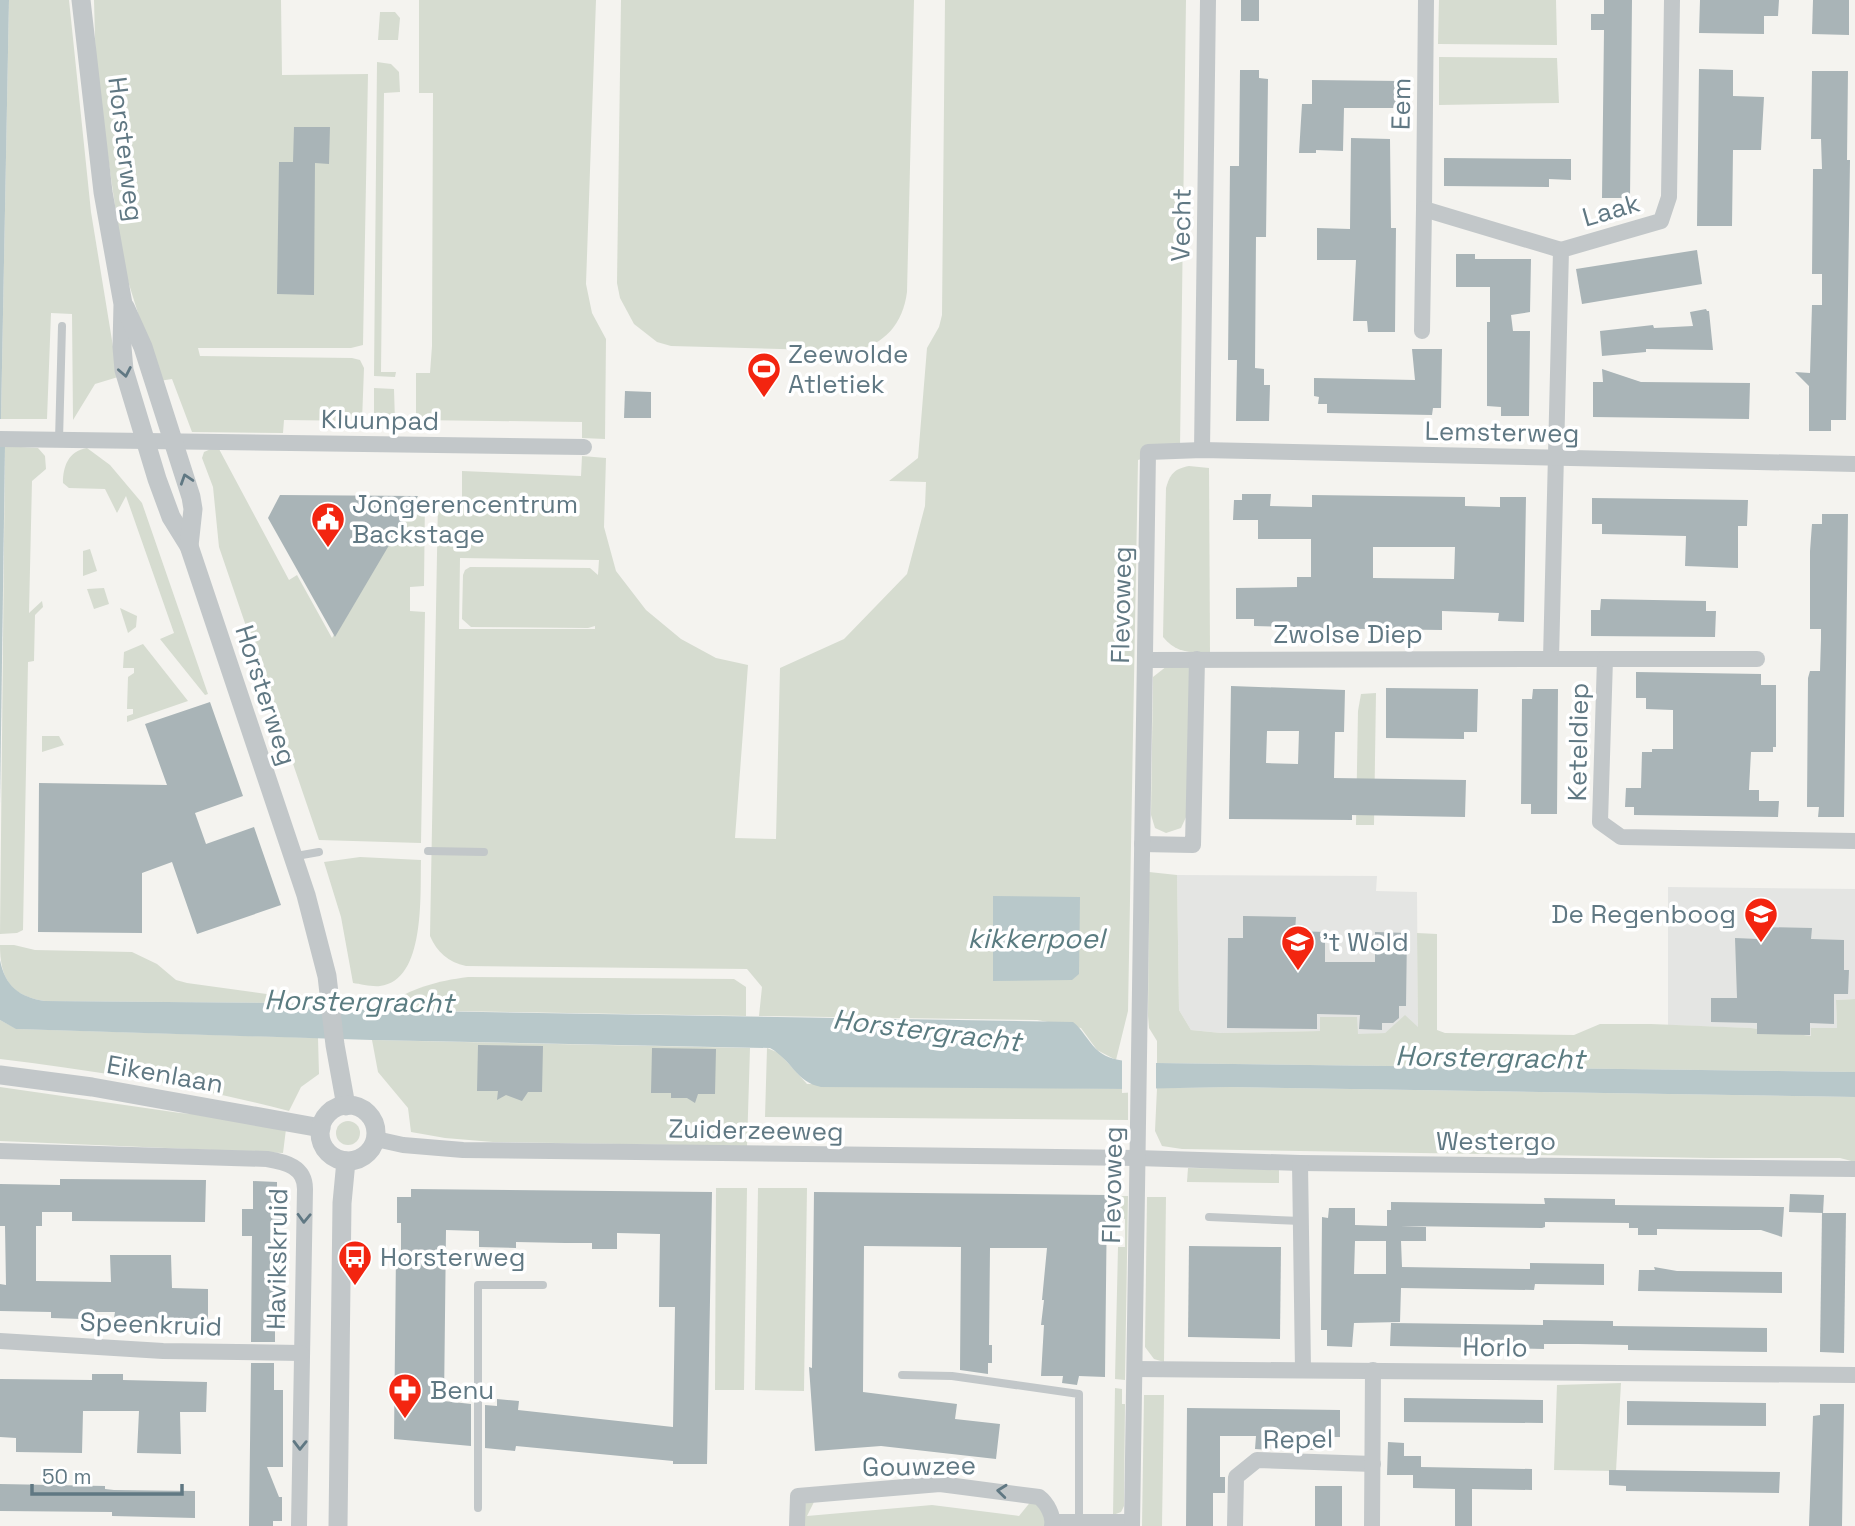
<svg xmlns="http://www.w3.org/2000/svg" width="1855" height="1526" font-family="'Space Grotesk',sans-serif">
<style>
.built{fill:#e4e5e3}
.green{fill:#d6dcd0;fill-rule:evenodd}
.water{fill:#b8c8ca}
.pier{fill:#f4f3ef}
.building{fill:#a9b4b7;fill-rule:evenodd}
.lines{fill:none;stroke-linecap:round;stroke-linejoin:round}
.service{stroke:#c2c7c9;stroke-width:8}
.minor{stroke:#c2c7c9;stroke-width:16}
.tertiary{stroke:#c2c7c9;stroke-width:19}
.oneway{stroke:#607883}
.labels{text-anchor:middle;stroke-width:7;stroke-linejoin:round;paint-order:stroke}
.street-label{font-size:26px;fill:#607883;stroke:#fff}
.poi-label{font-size:26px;fill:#607883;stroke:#fff;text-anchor:start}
.water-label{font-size:28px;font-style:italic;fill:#5b7c81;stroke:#fff}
</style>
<rect width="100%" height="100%" fill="#f4f3ef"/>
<g class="built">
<path d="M1177 875 1377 876 1376 891 1417 892 1418 1028 1405 1016 1385 1033 1357 1035V1017H1320V1031L1221 1033 1191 1030 1179 1010Z"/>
<path d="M1668 887 1855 889V999L1836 1000 1837 1028H1812V1036L1751 1028 1668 1025Z"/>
</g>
<g class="green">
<path d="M9 0H69L91 212 118 377 95 384 73 420 72 314 51 313 47 419H1Z"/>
<path d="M94 0H281L282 75 368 74 363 345 351 348H198L200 356 352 358 360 360 364 368 362 421 284 420 283 433 192 432 172 379 159 381 124 268 96 74Z"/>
<path d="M419 0H596L586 284 592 313 606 339 605 439 582 438V422L416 420V373H430L432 346 433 93H419Z"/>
<path d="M621 0H914L907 292C903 323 885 345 853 351L671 346 657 342 634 324 620 298 617 283Z"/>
<path d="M945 0H1186L1180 447 1138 460 1128 1011 1116 1060 1097 1050 1081 1028 1037 1020 759 1016 762 987 747 969 466 966C448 962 437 952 430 936L438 500H462V471L581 476 582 456 606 458 604 527 616 571 646 610 681 639 716 658 748 665 735 838 776 839 780 668 844 639 907 574 925 506 926 482 889 481 918 458 927 348 939 327 942 315ZM460 558 599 560 598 575 590 568 470 567 465 570 463 575 462 619 471 627 588 628 595 626V629H459Z"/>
<path d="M1439 0H1556L1557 45 1438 44Z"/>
<path d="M380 12H395L400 18 398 40H378Z"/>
<path d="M1439 57 1557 58 1559 103 1439 105Z"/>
<path d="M377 62 391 64 399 72 400 92 384 93 381 372H396L395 377 374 376Z"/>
<path d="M374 388 394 389 395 422 374 421Z"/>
<path d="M5 446 38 448 45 456 46 469 32 481 29 613 42 601 43 607 35 615 34 661 28 662 23 930 17 933 0 934Z"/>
<path d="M87 448 110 465 142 503 208 694 205 695 160 639 174 633 126 496 117 513 105 489 69 488 63 483C63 467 68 451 87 448Z"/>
<path d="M213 448 219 449 289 580 297 575 332 638 409 499 425 498 424 586 410 587V611L425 612 421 843 319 840 219 547 213 487 202 458 204 452Z"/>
<path d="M1189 466 1209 468 1210 652C1190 653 1176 653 1163 637L1166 488C1170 474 1174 469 1189 466Z"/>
<path d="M90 549 97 571 83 576V551Z"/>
<path d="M104 588 109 604 94 609 87 589Z"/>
<path d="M120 608 137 616 136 627 128 633Z"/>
<path d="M143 644 188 701 127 722V716L133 714V709H127L128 677 134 673V668H123L124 652Z"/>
<path d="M1167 666 1191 667 1187 815 1181 828 1166 833 1155 828 1151 815 1153 677Z"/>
<path d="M1376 693 1374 825H1356L1358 711 1361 694Z"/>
<path d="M42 736H59L64 745 42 752Z"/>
<path d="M360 857 421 860C420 893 426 981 380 986 372 987 361 984 353 983L341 917 324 862Z"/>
<path d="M1149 872 1177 875 1179 1010 1191 1030 1221 1033 1320 1031V1017H1357L1358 1034 1385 1033 1405 1015 1418 1027 1417 933 1437 934V1030L1445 1033 1574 1035 1600 1024H1651L1751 1028 1811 1036V1028H1837L1836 1000 1855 999V1072L1157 1063V1041L1149 1028 1148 1016Z"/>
<path d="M0 945H14L35 950 132 952 157 964 176 980 187 983 288 997 287 1003 45 1001C10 996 0 978 0 945Z"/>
<path d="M468 977 734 979 746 987V1016L384 1010 385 1006C411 988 437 981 468 977Z"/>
<path d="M0 1020 17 1029 318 1038 319 1074 301 1087 289 1111C194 1086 97 1071 0 1059Z"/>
<path d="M372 1040 750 1048 747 1146 493 1142 445 1138 411 1132 408 1108 378 1072Z"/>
<path d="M767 1048 779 1053 807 1084 1128 1089V1120L765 1117Z"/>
<path d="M0 1087 180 1113 219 1116 286 1129 283 1153 0 1141Z"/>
<path d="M1230 1087 1855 1097V1162L1840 1158H1710L1182 1149 1162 1146 1155 1131 1157 1088Z"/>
<circle cx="348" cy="1133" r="12"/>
<path d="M1188 1168 1279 1169V1183L1187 1182Z"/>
<path d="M716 1188H747L744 1390H715Z"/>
<path d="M758 1188H807L804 1391 755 1390Z"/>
<path d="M1119 1196H1128L1125 1380 1115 1379 1118 1247H1125V1219L1118 1218Z"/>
<path d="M1147 1197H1166L1164 1362 1154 1359 1145 1347Z"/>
<path d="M1621 1383 1616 1471 1554 1470 1557 1385Z"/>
<path d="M1115 1388 1122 1389V1404H1125L1124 1506 1121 1512 1113 1515Z"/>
<path d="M1144 1395H1164L1162 1526H1142Z"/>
<path d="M816 1498 807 1516 932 1505 1019 1516 1032 1500 1041 1505 1046 1526H801L802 1505Z"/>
</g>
<g class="water">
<path d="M0 0H9L1 419H0Z"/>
<path d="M0 446H5L0 805Z"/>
<path d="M993 896 1080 897 1079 974 1072 980 993 981Z"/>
<path d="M0 960C5 986 19 997 45 1001L287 1003 368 1010 1073 1022C1083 1030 1087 1040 1096 1049 1111 1064 1137 1061 1157 1063L1855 1072V1097L1230 1087 1128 1089 821 1087C796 1082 792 1060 770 1048L372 1040 16 1029 0 1020Z"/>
</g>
<path class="pier" d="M1122 1057 1156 1060V1091L1122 1093Z"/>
<g class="building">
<rect x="1241" y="0" width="18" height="21"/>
<path d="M1604 0H1632L1630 198H1602L1604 30H1591V14H1604Z"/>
<path d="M1700 0H1779L1778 16H1764V34L1699 33Z"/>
<path d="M1813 0H1849V35L1812 34Z"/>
<path d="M1699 69 1733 70V96L1764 97 1761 150H1733L1732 226H1697Z"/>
<path d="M1240 70H1259V78L1268 79 1266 237H1256L1255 368 1264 369V385H1270L1269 421H1236L1237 360H1228L1230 166H1239Z"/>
<path d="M1812 71H1848L1847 160H1850L1846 420H1831V431H1809V386L1795 372 1810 373 1812 305H1822V274H1812L1813 169H1822L1821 139H1811Z"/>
<path d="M1312 80 1400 81 1399 108H1344L1343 151 1316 150V153H1299L1302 104H1312Z"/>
<path d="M294 127H330L329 164 315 163 314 295 277 294 279 162H293Z"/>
<path d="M1351 138 1390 139 1391 228H1396L1395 332H1368L1367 321H1353L1356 260H1317V228L1350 229Z"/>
<path d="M1444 158 1571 159V180L1549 179V187L1444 186Z"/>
<path d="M1697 250 1702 284 1582 304 1576 269Z"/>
<path d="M1456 254H1475V259H1531L1530 312 1511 315 1513 331H1530L1529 416H1501V407L1487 406V322H1490V287H1456Z"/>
<path d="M1706 309 1707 311H1709L1713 350 1646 349V352L1602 356 1600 331 1653 325 1654 328 1693 326 1690 312Z"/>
<path d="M1412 349H1442L1441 408H1433L1432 415 1327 413V404H1318L1319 397 1314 396V378L1415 380Z"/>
<path d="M1602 369 1641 382 1750 383 1749 419 1593 417V382H1603Z"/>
<path d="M625 391 651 392V418H624Z"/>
<path d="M1242 494H1271L1270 506 1312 507V495L1465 497V506L1500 507V497H1526L1524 622 1498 621 1499 613 1442 611V630L1296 628V627L1254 626V619H1236V588L1297 587V577H1311V539H1258V520H1233L1234 500H1242ZM1373 547H1455L1454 579 1373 578Z"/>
<path d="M280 495 418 496 335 637 268 518Z"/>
<path d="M1592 498 1748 500 1747 526H1738V568L1685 566 1686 536 1602 534V524H1592Z"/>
<path d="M1822 514H1848L1844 817H1818L1819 807H1807L1808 678 1810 671H1820L1821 639V629H1810V551L1812 524H1822Z"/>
<path d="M1601 599 1706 601V611H1716L1715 637 1591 636V610H1600Z"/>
<path d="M1636 672 1761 674V685H1776V747H1773V752H1751L1749 790H1759V801H1779L1778 817 1634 815V807H1625L1626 788H1641L1642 752H1652V749H1673V710L1646 709V698H1636Z"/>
<path d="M1231 686 1345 690 1344 732H1335L1334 778 1466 780 1465 817 1352 815V820L1229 819ZM1267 731H1299L1298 764 1266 763Z"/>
<path d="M1386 688 1478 689 1477 732H1464V739L1386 738Z"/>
<path d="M1533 689H1558L1557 814H1531V804H1521L1522 699H1532Z"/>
<path d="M210 702 243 796 195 813 206 844 254 827 281 905 197 934 172 862 142 873V933L38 932 39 783 167 785 145 724Z"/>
<path d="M1243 916 1296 917 1295 931 1325 932V962H1375V932L1407 933 1406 1006H1399V1018L1393 1023H1382V1030L1359 1029 1360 1015 1317 1014V1029L1227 1028 1228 938H1243Z"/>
<path d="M1759 927 1812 928 1811 939 1844 940V970H1849L1848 994H1834V1024L1810 1023V1035L1757 1034V1023L1711 1022V998H1737L1735 938 1758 939Z"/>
<path d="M478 1045 543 1046 542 1092H528L522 1101 506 1095 497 1100 498 1091H477Z"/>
<path d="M652 1048 716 1049 715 1094H698L695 1103 687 1098H671V1093H651Z"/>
<path d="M60 1179 206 1180 205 1222 72 1221V1212H42V1226H36V1281L111 1282 110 1255H171L172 1288 208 1289V1319L114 1318 115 1312H82V1319L51 1318V1312L0 1311V1284L6 1285 5 1226H0V1184L60 1185Z"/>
<path d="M253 1181 277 1182V1197H286L285 1221H277L276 1251H285V1275H276L275 1290V1305H285L284 1328H275V1342H251L252 1236H242V1209H253Z"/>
<path d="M411 1189 712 1192 707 1464H673V1461L516 1446 515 1451 485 1448V1405L497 1406V1399L519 1401 518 1410 673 1427 675 1307H659L660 1234 617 1233V1249H592V1243H565L516 1242V1248L479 1247V1231L446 1230 444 1401 471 1404V1446L394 1439 396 1252H401V1223H397V1197H411Z"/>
<path d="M814 1192 1107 1195 1105 1377 1079 1376 1077 1385 1062 1383 1063 1376H1041L1044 1325H1041L1044 1300H1042L1047 1248H990L989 1345H992V1363H988V1374L960 1370 961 1247 864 1246 863 1392 957 1404 955 1419 1000 1424 996 1459 881 1446 815 1451 809 1367 812 1368Z"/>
<path d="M1790 1194 1824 1195 1823 1213 1789 1212Z"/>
<path d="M1544 1198 1615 1199V1205L1784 1207 1782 1237 1761 1230H1733L1657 1229V1235H1638V1228H1629V1223L1545 1222V1227L1542 1228 1401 1226 1426 1227V1241H1401L1402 1267 1530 1269V1263L1604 1264V1285L1535 1284 1534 1290 1401 1288 1400 1322 1354 1323 1352 1347 1327 1346V1330H1321L1322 1217 1328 1218 1329 1208H1355V1225L1387 1226V1210H1391V1202L1545 1204ZM1355 1241H1386V1274H1354Z"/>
<path d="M1822 1213H1846L1844 1353 1820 1352Z"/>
<path d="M1189 1246 1281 1247 1280 1339 1188 1337Z"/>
<path d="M1654 1267 1677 1271 1782 1272V1293L1638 1291 1639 1270H1655Z"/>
<path d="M1543 1320 1613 1321V1326L1767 1328V1352L1628 1350V1345L1578 1344H1544V1349L1390 1346 1391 1323 1543 1325Z"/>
<path d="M251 1363H274V1390H283V1467H267L279 1497H282V1521H273V1526H249Z"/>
<path d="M92 1374H123V1380L207 1382 206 1412H180L181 1454 137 1453 139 1411H83L82 1453 16 1452V1438L0 1437V1379L92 1380Z"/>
<path d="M1404 1398 1543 1400V1423L1404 1422Z"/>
<path d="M1627 1401 1766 1403V1426L1627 1425Z"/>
<path d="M1820 1404H1844L1842 1526H1809L1813 1416 1820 1415Z"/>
<path d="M1187 1408 1340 1410V1437H1322V1450H1306V1437H1271V1450L1255 1449 1256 1436H1220V1477H1225V1493H1213V1526H1186Z"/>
<path d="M1388 1442 1404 1443V1456H1421V1467L1532 1469V1490L1472 1489V1526H1455V1489L1413 1488V1475H1387Z"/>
<path d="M1609 1470 1780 1472 1779 1493 1626 1491V1486L1609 1485Z"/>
<path d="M0 1484 105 1486V1489L114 1490 195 1491V1518L112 1516V1512L0 1511Z"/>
<rect x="1315" y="1486" width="27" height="40"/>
</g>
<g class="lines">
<g class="service">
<path d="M59 440 62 326"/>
<path d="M428 851 484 852"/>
<path d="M294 859 302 855 319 852"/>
<path d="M1209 1217 1301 1221"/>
<path d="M902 1375 952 1376 1079 1394V1522"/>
<path d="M478 1508V1285H543"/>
</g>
<g class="minor">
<path d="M1426 0 1424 209 1561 250"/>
<path d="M1672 0 1669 197 1661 221 1561 250 1551 659H1605L1600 822 1621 837 1855 841"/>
<path d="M1422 331 1424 209"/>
<path d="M0 439 584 447"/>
<path d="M1202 450 1208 0"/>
<path d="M1605 659H1757"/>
<path d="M1145 660 1551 659"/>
<path d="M1142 844 1193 845 1197 659"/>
<path d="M376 1139 403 1145 463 1150 1137 1158 1300 1163 1855 1169"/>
<path d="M0 1151 267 1159C286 1162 305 1167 305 1189L299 1526"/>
<path d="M1300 1163 1303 1369"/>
<path d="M0 1341 163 1351 301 1353"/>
<path d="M1135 1369 1855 1375"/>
<path d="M1053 1522H1132"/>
<path d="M797 1526 798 1496 940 1484 1039 1497C1047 1503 1054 1516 1052 1526"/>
<path d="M1132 1526 1148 452 1202 450 1855 464"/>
<path d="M1235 1526 1236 1477 1257 1460 1373 1464"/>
<path d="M1372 1526 1373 1370"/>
</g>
<g class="tertiary">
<path d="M81 0 103 192 123 304 122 347 124 370 157 479 171 517 189 546 306 895 327 976 335 1045 346 1106"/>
<path d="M125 307 143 347 191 497 193 509 189 546"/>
<path d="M0 1075 92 1087 321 1128"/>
<circle cx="348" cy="1133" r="28"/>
<path d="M338 1526 342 1203 346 1161"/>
</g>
</g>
<defs><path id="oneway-chevron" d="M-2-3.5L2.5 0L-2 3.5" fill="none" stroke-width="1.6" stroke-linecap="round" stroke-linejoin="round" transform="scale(1.75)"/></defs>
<g class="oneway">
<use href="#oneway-chevron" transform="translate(125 372) rotate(79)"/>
<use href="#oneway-chevron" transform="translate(186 479) rotate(-108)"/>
<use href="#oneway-chevron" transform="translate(304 1218) rotate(92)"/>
<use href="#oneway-chevron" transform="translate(300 1445) rotate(91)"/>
<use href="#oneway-chevron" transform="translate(1002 1491) rotate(-174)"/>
</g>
<defs>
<g id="stadium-pin" transform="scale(1.75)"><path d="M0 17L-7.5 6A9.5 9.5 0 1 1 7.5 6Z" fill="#f32510" stroke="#fff"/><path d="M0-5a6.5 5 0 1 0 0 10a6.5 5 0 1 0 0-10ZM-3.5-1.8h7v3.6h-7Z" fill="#fff"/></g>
<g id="civic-pin" transform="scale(1.75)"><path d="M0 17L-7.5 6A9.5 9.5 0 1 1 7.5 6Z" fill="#f32510" stroke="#fff"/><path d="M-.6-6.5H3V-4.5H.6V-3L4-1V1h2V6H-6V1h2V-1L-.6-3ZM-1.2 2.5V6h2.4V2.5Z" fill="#fff"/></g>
<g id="school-pin" transform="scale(1.75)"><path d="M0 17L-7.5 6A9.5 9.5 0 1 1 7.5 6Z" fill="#f32510" stroke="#fff"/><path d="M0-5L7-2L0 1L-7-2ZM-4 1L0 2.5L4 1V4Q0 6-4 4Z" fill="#fff"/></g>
<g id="bus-pin" transform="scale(1.75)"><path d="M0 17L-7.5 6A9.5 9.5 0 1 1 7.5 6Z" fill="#f32510" stroke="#fff"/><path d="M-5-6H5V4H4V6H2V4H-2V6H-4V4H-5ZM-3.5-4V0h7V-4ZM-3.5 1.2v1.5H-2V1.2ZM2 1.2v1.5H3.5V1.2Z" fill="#fff"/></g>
<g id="pharmacy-pin" transform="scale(1.75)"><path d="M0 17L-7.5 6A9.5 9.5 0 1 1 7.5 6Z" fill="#f32510" stroke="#fff"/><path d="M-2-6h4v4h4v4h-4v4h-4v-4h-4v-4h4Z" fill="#fff"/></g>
</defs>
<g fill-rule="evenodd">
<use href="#stadium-pin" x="764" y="369"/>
<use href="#civic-pin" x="328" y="519"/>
<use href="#school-pin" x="1761" y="914"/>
<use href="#school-pin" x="1298" y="942"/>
<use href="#bus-pin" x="355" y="1257"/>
<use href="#pharmacy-pin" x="405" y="1390"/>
</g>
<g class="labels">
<g class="street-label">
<text transform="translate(1401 104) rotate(-89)" y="9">Eem</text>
<text transform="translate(126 149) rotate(83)" y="9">Horsterweg</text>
<text transform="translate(1611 210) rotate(-16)" y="9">Laak</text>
<text transform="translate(1181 225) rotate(-89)" y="9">Vecht</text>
<text transform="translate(380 420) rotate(1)" y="9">Kluunpad</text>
<text transform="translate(1502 432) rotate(1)" y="9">Lemsterweg</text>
<text transform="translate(1121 605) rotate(-89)" y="9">Flevoweg</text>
<text x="1348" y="643">Zwolse Diep</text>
<text transform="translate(266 695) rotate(72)" y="9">Horsterweg</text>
<text transform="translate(1578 742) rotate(-89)" y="9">Keteldiep</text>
<text transform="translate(165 1074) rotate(10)" y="9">Eikenlaan</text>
<text transform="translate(756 1130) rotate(1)" y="9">Zuiderzeeweg</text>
<text x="1496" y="1150">Westergo</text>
<text transform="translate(1112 1185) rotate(-89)" y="9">Flevoweg</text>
<text transform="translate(277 1259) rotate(-89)" y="9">Havikskruid</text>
<text transform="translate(151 1324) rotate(2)" y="9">Speenkruid</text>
<text transform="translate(1495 1347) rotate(1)" y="9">Horlo</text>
<text transform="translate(1298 1439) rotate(-1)" y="9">Repel</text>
<text transform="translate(919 1466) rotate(-1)" y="9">Gouwzee</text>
</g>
<g class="poi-label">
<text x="788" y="363">Zeewolde<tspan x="788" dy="30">Atletiek</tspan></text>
<text x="352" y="513">Jongerencentrum<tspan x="352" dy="30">Backstage</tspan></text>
<text x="1736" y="923" text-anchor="end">De Regenboog</text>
<text x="1322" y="951">'t Wold</text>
<text x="380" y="1266">Horsterweg</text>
<text x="430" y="1399">Benu</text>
</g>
<g class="water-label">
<text x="1036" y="948">kikkerpoel</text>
<text transform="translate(359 1001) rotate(1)" y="10">Horstergracht</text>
<text transform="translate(927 1030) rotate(7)" y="10">Horstergracht</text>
<text transform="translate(1490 1057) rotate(1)" y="10">Horstergracht</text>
</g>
</g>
<path d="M32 1484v10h150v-10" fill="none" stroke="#607883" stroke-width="3.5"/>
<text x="42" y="1484" font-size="21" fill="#607883" stroke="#ffffff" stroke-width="5" paint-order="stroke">50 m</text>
</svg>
